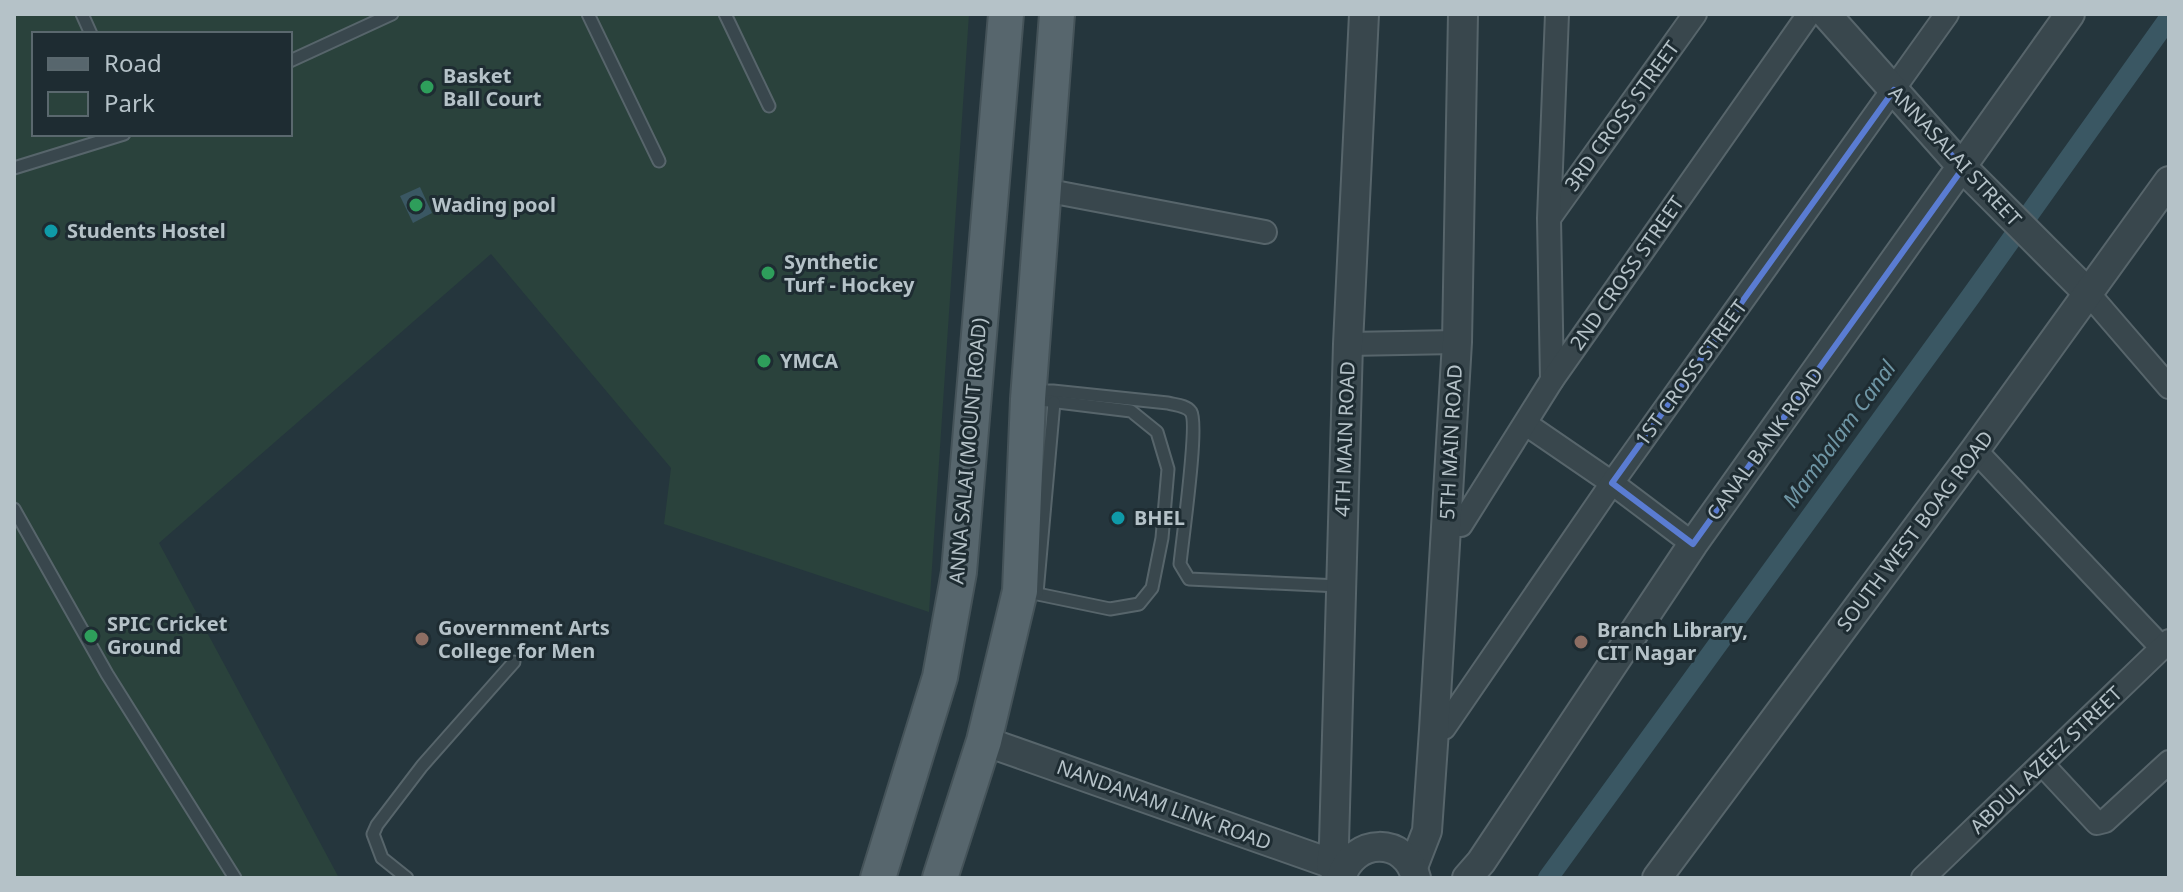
<svg xmlns="http://www.w3.org/2000/svg" width="2183" height="892" font-family="'Noto Sans',sans-serif">
<style>
.green{fill:#2a423c;fill-rule:evenodd}
.water{fill:#3a5763}
.lines{fill:none;stroke-linecap:round;stroke-linejoin:round}
.canal{stroke:#3a5763;stroke-width:20}
.service-casing{stroke:#57656b;stroke-width:15}
.minor-casing{stroke:#57656b;stroke-width:26}
.tertiary-casing{stroke:#57656b;stroke-width:32}
.primary-casing{stroke:#455359;stroke-width:38}
.service{stroke:#39474d;stroke-width:11}
.minor{stroke:#39474d;stroke-width:22}
.tertiary{stroke:#39474d;stroke-width:28}
.primary{stroke:#57666d;stroke-width:34}
.marked{fill:none;stroke:#5a7cd2;stroke-width:6;stroke-linejoin:round}
.leisure-dot{fill:#2e9e5b;stroke:#1e2c32;stroke-width:3}
.culture-dot{fill:#0f9aa8;stroke:#1e2c32;stroke-width:3}
.education-dot{fill:#8d6e63;stroke:#1e2c32;stroke-width:3}
.labels{text-anchor:middle;stroke-width:6;stroke-linejoin:round;paint-order:stroke}
.poi-label{font-size:20px;font-weight:bold;fill:#b5c2c8;stroke:#1e2c32;text-anchor:start}
.street-label{font-size:20px;fill:#b5c2c8;stroke:#1e2c32}
.water-label{font-size:22px;font-style:italic;fill:#6f96a5;stroke:#1e2c32}
</style>
<rect width="100%" height="100%" fill="#25363d"/>
<path class="green" d="M14 14H969L929 612 664 524 671 468 491 254 159 543 339 878H14ZM34 34H290V134H34Z"/>
<path class="water" d="M420 187 432 213 413 223 400 196Z"/>
<g class="lines">
<path class="canal" d="M1548 878 1971 296 2169 18"/>
<g class="service-casing">
<g id="service">
<path d="M82 14 91 34"/>
<path d="M588 14 659 161"/>
<path d="M725 14 769 106"/>
<path d="M290 61 392 14"/>
<path d="M14 168 124 134"/>
<path d="M1034 391H1053L1168 403C1175 405 1186 405 1191 412 1199 424 1182 542 1180 564L1189 579 1339 586"/>
<path d="M14 509 107 674 235 878"/>
<path d="M1023 591 1110 609 1139 604 1152 588 1162 538 1168 469 1157 432 1131 411 1033 399"/>
<path d="M1037 593 1054 402"/>
<path d="M407 878 382 858 373 834 377 825 422 766 514 662"/>
</g>
</g>
<g class="minor-casing">
<g id="minor">
<path d="M1044 190 1265 232"/>
<path d="M1550 217 1695 14"/>
<path d="M2088 293 2169 387"/>
<path d="M1348 344 1457 342"/>
<path d="M1552 380 1549 218 1557 14"/>
<path d="M1526 424 1612 483 1693 544"/>
<path d="M1975 450 2162 648"/>
<path d="M1446 525H1461L1552 380 1809 14"/>
<path d="M1434 730 1444 728 1612 483 1947 14"/>
<path d="M2043 765 2097 823 2105 821 2169 762"/>
<path d="M1923 878 2169 641"/>
</g>
</g>
<g class="tertiary-casing">
<g id="tertiary">
<path d="M1826 14 1963 168 2088 293"/>
<path d="M984 741 1344 868"/>
<path d="M1331 865 1334 843 1348 344 1364 14"/>
<path d="M1413 867 1427 831 1434 730 1457 342 1463 14"/>
<path d="M1341 878C1353 837 1406 836 1416 878"/>
<path d="M1467 878 1481 862 1693 544 2070 14"/>
<path d="M1657 878 1975 450 2169 181"/>
</g>
</g>
<g class="primary-casing">
<g id="primary">
<path d="M878 878 940 677 959 572 1006 14"/>
<path d="M940 878 984 741 1020 591 1028 399 1057 14"/>
</g>
</g>
<use href="#service" class="service"/>
<use href="#minor" class="minor"/>
<use href="#tertiary" class="tertiary"/>
<use href="#primary" class="primary"/>
</g>
<path class="marked" d="M1894 90 1963 168 1693 544 1612 483Z"/>
<g class="leisure-dot">
<circle cx="427" cy="87" r="8"/>
<circle cx="416" cy="205" r="8"/>
<circle cx="768" cy="273" r="8"/>
<circle cx="764" cy="361" r="8"/>
<circle cx="91" cy="636" r="8"/>
</g>
<g class="culture-dot">
<circle cx="51" cy="231" r="8"/>
<circle cx="1118" cy="518" r="8"/>
</g>
<g class="education-dot">
<circle cx="422" cy="639" r="8"/>
<circle cx="1581" cy="642" r="8"/>
</g>
<g class="labels">
<g class="poi-label">
<text x="443" y="83">Basket<tspan x="443" dy="23">Ball Court</tspan></text>
<text x="432" y="212">Wading pool</text>
<text x="67" y="238">Students Hostel</text>
<text x="784" y="269">Synthetic<tspan x="784" dy="23">Turf - Hockey</tspan></text>
<text x="780" y="368">YMCA</text>
<text x="1134" y="525">BHEL</text>
<text x="107" y="631">SPIC Cricket<tspan x="107" dy="23">Ground</tspan></text>
<text x="438" y="635">Government Arts<tspan x="438" dy="23">College for Men</tspan></text>
<text x="1597" y="637">Branch Library,<tspan x="1597" dy="23">CIT Nagar</tspan></text>
</g>
<g class="street-label">
<text transform="translate(1622 116) rotate(-54)" y="7">3RD CROSS STREET</text>
<text transform="translate(1955 156) rotate(47)" y="7">ANNASALAI STREET</text>
<text transform="translate(1627 273) rotate(-55)" y="7">2ND CROSS STREET</text>
<text transform="translate(1691 373) rotate(-54)" y="7">1ST CROSS STREET</text>
<text transform="translate(1345 439) rotate(-88)" y="7">4TH MAIN ROAD</text>
<text transform="translate(1451 442) rotate(-87)" y="7">5TH MAIN ROAD</text>
<text transform="translate(1765 444) rotate(-54)" y="7">CANAL BANK ROAD</text>
<text transform="translate(968 451) rotate(-85)" y="7">ANNA SALAI (MOUNT ROAD)</text>
<text transform="translate(1915 531) rotate(-53)" y="7">SOUTH WEST BOAG ROAD</text>
<text transform="translate(2046 760) rotate(-44)" y="7">ABDUL AZEEZ STREET</text>
<text transform="translate(1164 805) rotate(20)" y="7">NANDANAM LINK ROAD</text>
</g>
<g class="water-label">
<text transform="translate(1839 434) rotate(-54)" y="8">Mambalam Canal</text>
</g>
</g>
<rect width="2183" height="892" fill="none" stroke="#b5c2c8" stroke-width="32"/>
<rect x="32" y="32" width="260" height="104" fill="#1e2c32" stroke="#5a686e" stroke-width="2"/>
<rect x="48" y="58" width="40" height="12" fill="#57666d" stroke="#5a686e" stroke-width="2"/>
<text x="104" y="72" font-size="24" fill="#b5c2c8">Road</text>
<rect x="48" y="92" width="40" height="24" fill="#2a423c" stroke="#5a686e" stroke-width="2"/>
<text x="104" y="112" font-size="24" fill="#b5c2c8">Park</text>
</svg>
